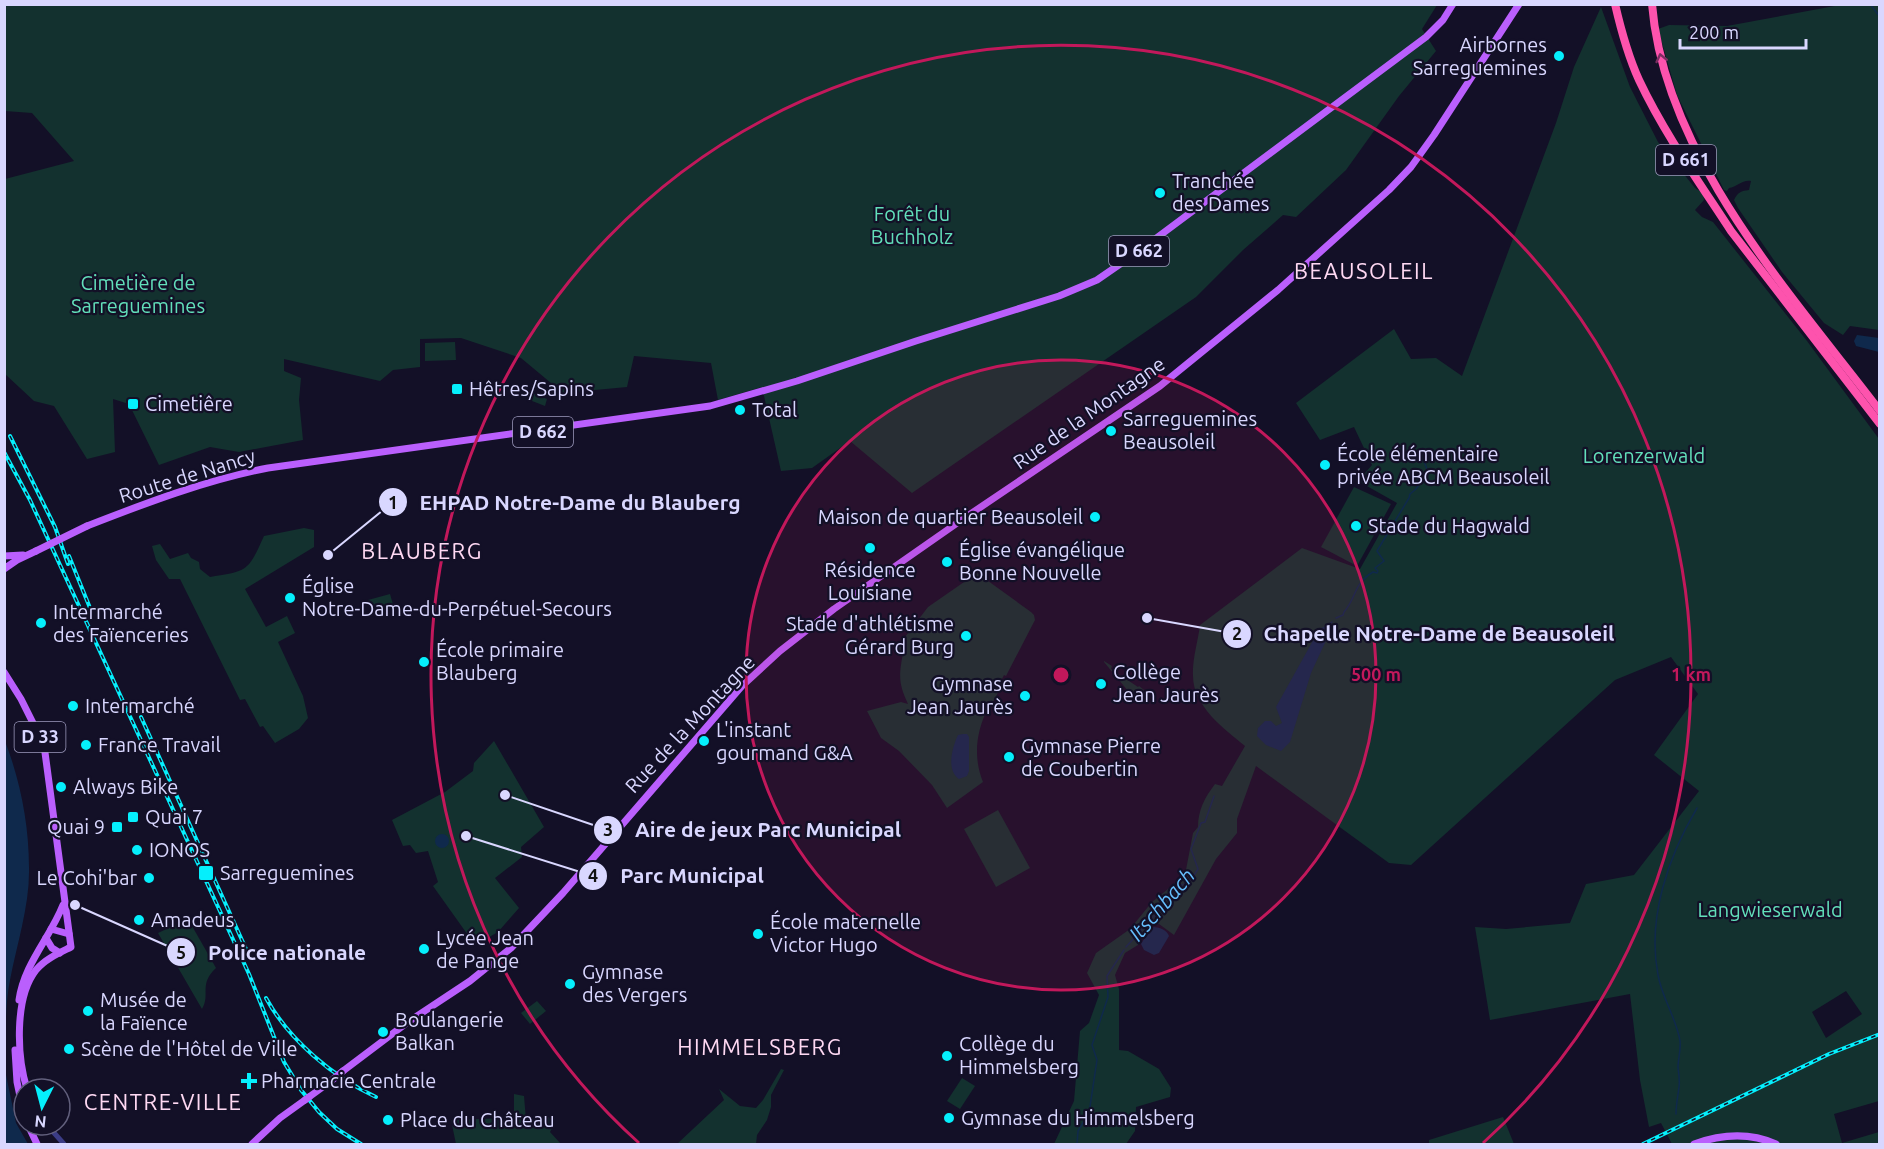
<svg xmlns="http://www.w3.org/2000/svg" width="1884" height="1149" font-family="Ubuntu,sans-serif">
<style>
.green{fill:#13312f;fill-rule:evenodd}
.water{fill:#0f294c}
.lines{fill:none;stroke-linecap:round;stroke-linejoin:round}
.stream{stroke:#0f294c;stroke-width:1.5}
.minor{stroke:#3b3c86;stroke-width:5}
.major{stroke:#ba5ffd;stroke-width:7}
.highway{stroke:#fd53ad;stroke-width:8}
.rail-casing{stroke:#05effc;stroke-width:4}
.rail{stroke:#131027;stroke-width:1.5;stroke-dasharray:4.5;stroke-linecap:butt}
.major-bridge{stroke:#ba5ffd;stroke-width:7}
.oneway{stroke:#7c2e63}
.ring{fill:none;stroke:#c2185b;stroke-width:3}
.poi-dot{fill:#05effc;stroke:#131027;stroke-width:2}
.labels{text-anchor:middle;stroke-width:4.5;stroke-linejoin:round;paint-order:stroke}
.shield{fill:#131027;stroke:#9e9bbe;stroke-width:1.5}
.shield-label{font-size:18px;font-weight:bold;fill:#d9d7ff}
.poi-label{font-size:20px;fill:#d9d7ff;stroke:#131027;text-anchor:start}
.park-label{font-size:20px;fill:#62dfba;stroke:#131027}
.street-label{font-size:20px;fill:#d9d7ff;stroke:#131027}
.water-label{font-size:21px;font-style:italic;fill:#66befd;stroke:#131027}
.quarter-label{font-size:22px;letter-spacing:1.5px;fill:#ffd9f3;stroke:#131027}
.centre{fill:#c2185b;stroke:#131027;stroke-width:3}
.ring-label{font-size:18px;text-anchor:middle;font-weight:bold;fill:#c2185b;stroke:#131027;stroke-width:4.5;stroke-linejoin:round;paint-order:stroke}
.leader{fill:none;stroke:#d9d7ff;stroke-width:2}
.callout-dot{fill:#d9d7ff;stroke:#131027;stroke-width:2}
.mark-label{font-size:18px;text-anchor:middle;font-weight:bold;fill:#111}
.callout-label{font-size:21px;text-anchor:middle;font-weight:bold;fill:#d9d7ff;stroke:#131027;stroke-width:4.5;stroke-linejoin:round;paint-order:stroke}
</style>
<rect width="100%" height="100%" fill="#131027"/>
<g class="green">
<path d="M8 5H1437L1422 29 1436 51 1399 96 1346 170 1296 217 1283 215 1243 250 1196 297 912 493 850 441 812 468 781 471 762 387 718 400 711 363 634 356 627 387 563 393 521 358 461 338 420 339V367L393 370 380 381 284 359V371L301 378 299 400 303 440 239 452 210 447 159 465 129 404 113 399 115 452 87 459 54 406 34 401 5 374V179L74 161 32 113 5 111 4 7Z"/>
<path d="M1840 5H1879V330L1850 326 1843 335 1824 323 1782 272 1738 208 1734 200C1738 192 1741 191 1749 190L1751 181C1743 179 1737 187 1729 188L1727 191 1724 190 1677 95 1658 29 1669 25 1727 26Z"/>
<path d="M1601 7 1630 87 1658 142 1695 188 1703 193 1704 200 1695 210 1702 217 1713 222 1807 341 1879 439V1101L1834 1114 1842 1143 1879 1132V1143L1672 1144 1661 1123 1649 1127 1640 1080 1630 994 1490 1020 1475 927 1506 929 1570 923 1586 884 1634 875 1699 791 1654 755 1698 694 1671 657 1615 680 1411 865 1389 863 1256 766 1237 819V833L1216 859 1174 935 1159 924 1149 926 1138 945 1125 953 1115 975 1119 989V1050L1128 1051 1159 1069 1171 1088 1170 1097 1136 1107 1135 1131 1126 1144H1054L1074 1101 1080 1031 1089 1023 1099 995 1087 973 1096 953 1130 929 1152 902 1185 875 1193 833 1198 827C1198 810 1205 797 1215 784L1222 786 1245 746C1224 729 1193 706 1193 676 1192 660 1198 641 1200 625L1302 548 1360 569 1397 503 1358 481 1372 465 1354 427 1320 440 1296 403 1394 329 1411 359 1436 358 1462 376 1556 123 1574 67ZM1846 991 1862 1014 1826 1038 1812 1012Z"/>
<path d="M455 342 456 360 425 361V343Z"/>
<path d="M530 392 547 399 545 406 527 399Z"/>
<path d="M1354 487 1391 504 1357 566 1321 547Z"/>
<path d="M304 528 314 530V547L245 589 266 627 287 616 295 633 278 642 303 696 308 718 299 729 275 743 263 726 260 727 245 699 240 700 180 579H169L156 560 152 546 160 544 170 559 188 553 191 558 199 562 200 569 210 577C249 571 248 571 264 536Z"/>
<path d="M977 573 1031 612 1034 615 1035 620 1006 676 1004 675 1000 683 1002 685 990 708H988C976 732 973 757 983 782L947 808 932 785 899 751 881 738 867 711 901 702 908 704C898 683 899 675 903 653L895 650 928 607Z"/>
<path d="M390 594 394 608 372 614 368 600Z"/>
<path d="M1104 661 1112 666 1111 669 1138 687 1139 686 1144 690V695L1139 699 1133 697 1104 662Z"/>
<path d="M494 741 544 827 521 847 522 857 495 878 519 908 498 932 475 945 433 886 438 882 428 851 416 853 410 845 403 846 392 820 445 792 473 771 474 763Z"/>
<path d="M998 810 1030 868 996 887 964 829Z"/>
<path d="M188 919 216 968C198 985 211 994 202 1009L158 933Z"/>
<path d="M537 1001 546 1011 530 1024 521 1013Z"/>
<path d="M781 1069 784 1070 771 1095V1107L767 1120 757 1135 756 1144H677L724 1100 719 1089 740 1106 756 1108 763 1100Z"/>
<path d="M962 1078 975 1086 960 1109 947 1101Z"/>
<path d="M514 1094 524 1096 526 1120 543 1119 547 1116 555 1123 550 1132 561 1144H456L451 1120 507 1118V1114L514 1113Z"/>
<path d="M1503 1117 1514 1144H1429V1140Z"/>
</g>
<g class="water">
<path d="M1857 335 1879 338V352L1856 346 1854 341Z"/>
<path d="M1327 626 1330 632 1311 673 1290 742 1281 751 1266 745 1257 736 1258 728 1265 721H1271L1276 726 1282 723 1276 707 1315 637 1321 628Z"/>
<path d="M963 734H967L969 737V771L967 776 959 779C946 770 952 748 958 735Z"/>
<path d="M5 741C20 780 29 824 29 867 30 905 17 943 10 980 6 1000 6 1020 5 1040Z"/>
<circle cx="442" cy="841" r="7"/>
<path d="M1153 927C1159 927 1167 930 1169 936L1159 953 1154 955 1144 950 1141 944 1150 929Z"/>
<path d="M5 1070 16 1123 28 1144H5Z"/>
</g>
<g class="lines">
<g class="stream">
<path d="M1870 4 1880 17"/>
<path d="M1336 618 1343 615 1344 612C1357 597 1353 584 1373 572L1377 573 1378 571 1375 568 1384 561 1377 551 1409 498 1410 494 1416 489 1428 472 1424 461"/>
<path d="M1327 626 1332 622"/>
<path d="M1126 947 1156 914 1174 886C1187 886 1192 879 1198 869L1191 849 1201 823 1205 822 1214 796"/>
<path d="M1676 1114C1676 1104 1678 1096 1679 1087 1680 1081 1679 1075 1678 1068 1678 1059 1681 1050 1680 1041 1677 1020 1662 998 1658 975 1647 918 1668 857 1697 808"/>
<path d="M1077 1144 1078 1131 1089 1113 1097 1060 1092 1045 1108 997 1107 976 1124 950"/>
</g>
<path class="minor" d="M47 1125 64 1144"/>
<g class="major">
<path d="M87 526C146 503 206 480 268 468L710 406 797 381 916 341 1059 296 1097 280 1139 251 1426 37 1443 20 1453 4"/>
<path d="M4 556 23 555"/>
<path d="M4 569 17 560 36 551"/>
<path d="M4 672 21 699 44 745 71 947C59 953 45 959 36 970 14 998 17 1057 27 1089"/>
<path d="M51 929 69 934"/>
<path d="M46 938 52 948 60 953"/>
<path d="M19 1000C24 964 50 938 63 905"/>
<path d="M15 1050 17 1082 24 1115"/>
<path d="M343 1071 408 1022 470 981 511 948 563 893 742 686 780 651 834 609 963 519 1160 386 1278 290 1389 190 1411 167 1434 135 1519 4"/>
<path d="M309 1097 331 1081"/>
<path d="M28 1125 37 1144"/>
<path d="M252 1144 280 1118 305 1100"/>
<path d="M1694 1144C1722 1134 1749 1132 1776 1144"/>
</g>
<g class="highway">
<path d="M1615 4C1621 30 1628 56 1639 80 1664 133 1699 182 1731 231L1880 424"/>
<path d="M1652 4C1664 156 1791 294 1880 411"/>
</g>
<g class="rail-casing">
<g id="rail">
<path d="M10 436 55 527 68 564"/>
<path d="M4 452 30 500 249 974 284 1062 301 1090 319 1112 337 1129 361 1144"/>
<path d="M69 556 90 608"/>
<path d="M141 717 246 949"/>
<path d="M266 998C289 1040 333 1077 376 1097"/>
<path d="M1643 1144 1829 1054 1880 1034"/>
</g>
</g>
<use href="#rail" class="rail"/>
<g class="major-bridge">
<path d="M36 551 87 526"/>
<path d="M331 1081 343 1071"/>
<path d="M305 1100 309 1097"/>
</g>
</g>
<defs><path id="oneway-chevron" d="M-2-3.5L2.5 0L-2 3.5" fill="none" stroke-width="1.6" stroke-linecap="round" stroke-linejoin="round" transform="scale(1.5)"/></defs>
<use class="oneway" href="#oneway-chevron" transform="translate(1661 58) rotate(-103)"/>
<circle cx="1061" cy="675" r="315" fill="#c2185b" fill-opacity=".12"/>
<g class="ring">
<circle cx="1061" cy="675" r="315"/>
<path d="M639 1143A630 630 0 1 1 1483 1143"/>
</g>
<g class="poi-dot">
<circle cx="1559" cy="56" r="6"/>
<circle cx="1160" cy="193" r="6"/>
<rect x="451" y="383" width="12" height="12" rx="3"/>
<rect x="127" y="398" width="12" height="12" rx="3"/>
<circle cx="740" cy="410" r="6"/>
<circle cx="1111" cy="431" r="6"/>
<circle cx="1325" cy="465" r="6"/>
<circle cx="1095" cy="517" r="6"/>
<circle cx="1356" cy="526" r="6"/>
<circle cx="870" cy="548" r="6"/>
<circle cx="947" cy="562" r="6"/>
<circle cx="290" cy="598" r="6"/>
<circle cx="41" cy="623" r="6"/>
<circle cx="966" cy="636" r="6"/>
<circle cx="424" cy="662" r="6"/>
<circle cx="1101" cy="684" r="6"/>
<circle cx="1025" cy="696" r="6"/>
<circle cx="73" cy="706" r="6"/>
<circle cx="704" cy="741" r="6"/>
<circle cx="86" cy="745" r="6"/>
<circle cx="1009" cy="757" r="6"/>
<circle cx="61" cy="787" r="6"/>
<rect x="127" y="811" width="12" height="12" rx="3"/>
<rect x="111" y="821" width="12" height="12" rx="3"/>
<circle cx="137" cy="850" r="6"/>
<rect x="198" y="865" width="16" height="16" rx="3"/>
<circle cx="149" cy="878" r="6"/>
<circle cx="139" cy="920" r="6"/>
<circle cx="758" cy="934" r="6"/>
<circle cx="424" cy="949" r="6"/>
<circle cx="570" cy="984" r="6"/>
<circle cx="88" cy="1011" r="6"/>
<circle cx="383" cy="1032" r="6"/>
<circle cx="69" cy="1049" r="6"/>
<circle cx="947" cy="1056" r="6"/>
<path d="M246 1072h6v6h6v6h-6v6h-6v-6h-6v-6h6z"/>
<circle cx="949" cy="1118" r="6"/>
<circle cx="388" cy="1120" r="6"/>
</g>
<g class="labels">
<g class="shield">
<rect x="1656" y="145" width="60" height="30" rx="4.5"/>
<rect x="1109" y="236" width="60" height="30" rx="4.5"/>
<rect x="513" y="417" width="60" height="30" rx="4.5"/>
<rect x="14.5" y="722" width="51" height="30" rx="4.5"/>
</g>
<g class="shield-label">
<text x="1686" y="166">D 661</text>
<text x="1139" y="257">D 662</text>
<text x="543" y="438">D 662</text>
<text x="40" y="743">D 33</text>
</g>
<g class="poi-label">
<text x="1547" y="52" text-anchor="end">Airbornes<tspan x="1547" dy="23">Sarreguemines</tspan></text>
<text x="1172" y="188">Tranchée<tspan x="1172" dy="23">des Dames</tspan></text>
<text x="469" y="396">Hêtres/Sapins</text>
<text x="145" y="411">Cimetiêre</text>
<text x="752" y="417">Total</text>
<text x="1123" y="426">Sarreguemines<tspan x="1123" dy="23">Beausoleil</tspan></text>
<text x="1337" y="461">École élémentaire<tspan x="1337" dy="23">privée ABCM Beausoleil</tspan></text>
<text x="1083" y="524" text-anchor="end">Maison de quartier Beausoleil</text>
<text x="1368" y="533">Stade du Hagwald</text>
<text x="959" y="557">Église évangélique<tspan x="959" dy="23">Bonne Nouvelle</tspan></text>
<text x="870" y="577" text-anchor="middle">Résidence<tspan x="870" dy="23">Louisiane</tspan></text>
<text x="302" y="593">Église<tspan x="302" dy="23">Notre-Dame-du-Perpétuel-Secours</tspan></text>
<text x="53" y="619">Intermarché<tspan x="53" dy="23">des Faïenceries</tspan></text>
<text x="954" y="631" text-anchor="end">Stade d'athlétisme<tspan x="954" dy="23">Gérard Burg</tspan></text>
<text x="436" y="657">École primaire<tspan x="436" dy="23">Blauberg</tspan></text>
<text x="1113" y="679">Collège<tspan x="1113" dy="23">Jean Jaurès</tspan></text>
<text x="1013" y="691" text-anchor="end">Gymnase<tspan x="1013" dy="23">Jean Jaurès</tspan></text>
<text x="85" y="713">Intermarché</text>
<text x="716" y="737">L'instant<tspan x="716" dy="23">gourmand G&amp;A</tspan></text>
<text x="98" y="752">France Travail</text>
<text x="1021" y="753">Gymnase Pierre<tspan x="1021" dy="23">de Coubertin</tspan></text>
<text x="73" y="794">Always Bike</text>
<text x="145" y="824">Quai 7</text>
<text x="105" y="834" text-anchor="end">Quai 9</text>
<text x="149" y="857">IONOS</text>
<text x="220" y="880">Sarreguemines</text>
<text x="137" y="885" text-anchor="end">Le Cohi'bar</text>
<text x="151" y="927">Amadeus</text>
<text x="770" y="929">École maternelle<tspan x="770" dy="23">Victor Hugo</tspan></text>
<text x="436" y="945">Lycée Jean<tspan x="436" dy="23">de Pange</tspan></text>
<text x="582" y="979">Gymnase<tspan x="582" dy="23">des Vergers</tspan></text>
<text x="100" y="1007">Musée de<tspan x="100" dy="23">la Faïence</tspan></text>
<text x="395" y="1027">Boulangerie<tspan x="395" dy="23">Balkan</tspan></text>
<text x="959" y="1051">Collège du<tspan x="959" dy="23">Himmelsberg</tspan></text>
<text x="81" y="1056">Scène de l'Hôtel de Ville</text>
<text x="261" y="1088">Pharmacie Centrale</text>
<text x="961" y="1125">Gymnase du Himmelsberg</text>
<text x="400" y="1127">Place du Château</text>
</g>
<g class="park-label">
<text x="912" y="221">Forêt du<tspan x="912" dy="23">Buchholz</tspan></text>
<text x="138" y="290">Cimetière de<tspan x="138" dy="23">Sarreguemines</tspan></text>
<text x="1644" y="463">Lorenzerwald</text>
<text x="1770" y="917">Langwieserwald</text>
</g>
<g class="street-label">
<text transform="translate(1089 413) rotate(-35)" y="7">Rue de la Montagne</text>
<text transform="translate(187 476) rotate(-17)" y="7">Route de Nancy</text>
<text transform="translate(690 724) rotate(-47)" y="7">Rue de la Montagne</text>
</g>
<g class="water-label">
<text transform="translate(1162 905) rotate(-49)" y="7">Itschbach</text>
</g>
<g class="quarter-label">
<text x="1364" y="279">BEAUSOLEIL</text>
<text x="422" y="559">BLAUBERG</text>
<text x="760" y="1055">HIMMELSBERG</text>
<text x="163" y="1110">CENTRE-VILLE</text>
</g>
</g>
<circle cx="1061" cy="675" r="9" class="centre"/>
<g class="ring-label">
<text x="1376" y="681">500 m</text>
<text x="1691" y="681">1 km</text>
</g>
<path class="leader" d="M328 555L393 502M1147 618L1237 634M505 795L608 830M466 836L593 876M75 905L181 952"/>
<g class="callout-dot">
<circle cx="328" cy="555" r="6"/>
<circle cx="1147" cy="618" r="6"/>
<circle cx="505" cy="795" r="6"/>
<circle cx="466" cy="836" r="6"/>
<circle cx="75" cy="905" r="6"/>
<circle cx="393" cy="502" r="15"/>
<circle cx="1237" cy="634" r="15"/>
<circle cx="608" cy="830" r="15"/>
<circle cx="593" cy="876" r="15"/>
<circle cx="181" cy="952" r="15"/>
</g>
<g class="mark-label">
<text x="393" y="509">1</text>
<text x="1237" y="640">2</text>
<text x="608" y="836">3</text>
<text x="593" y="882">4</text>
<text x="181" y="959">5</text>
</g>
<g class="callout-label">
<text x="580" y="510">EHPAD Notre-Dame du Blauberg</text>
<text x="1439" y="641">Chapelle Notre-Dame de Beausoleil</text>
<text x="768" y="837">Aire de jeux Parc Municipal</text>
<text x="692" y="883">Parc Municipal</text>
<text x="287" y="960">Police nationale</text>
</g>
<rect width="1884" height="1149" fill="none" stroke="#d9d7ff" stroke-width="12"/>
<g transform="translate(42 1107) rotate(186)"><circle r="28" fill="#131027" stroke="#62607d" stroke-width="1.5"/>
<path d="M0-4.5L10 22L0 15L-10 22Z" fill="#05effc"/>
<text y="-9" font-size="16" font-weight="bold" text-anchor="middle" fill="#d9d7ff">N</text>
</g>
<path d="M1680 39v9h126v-9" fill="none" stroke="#d9d7ff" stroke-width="3"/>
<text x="1689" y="39" font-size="18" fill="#d9d7ff" stroke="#131027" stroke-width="4.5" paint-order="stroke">200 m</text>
</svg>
